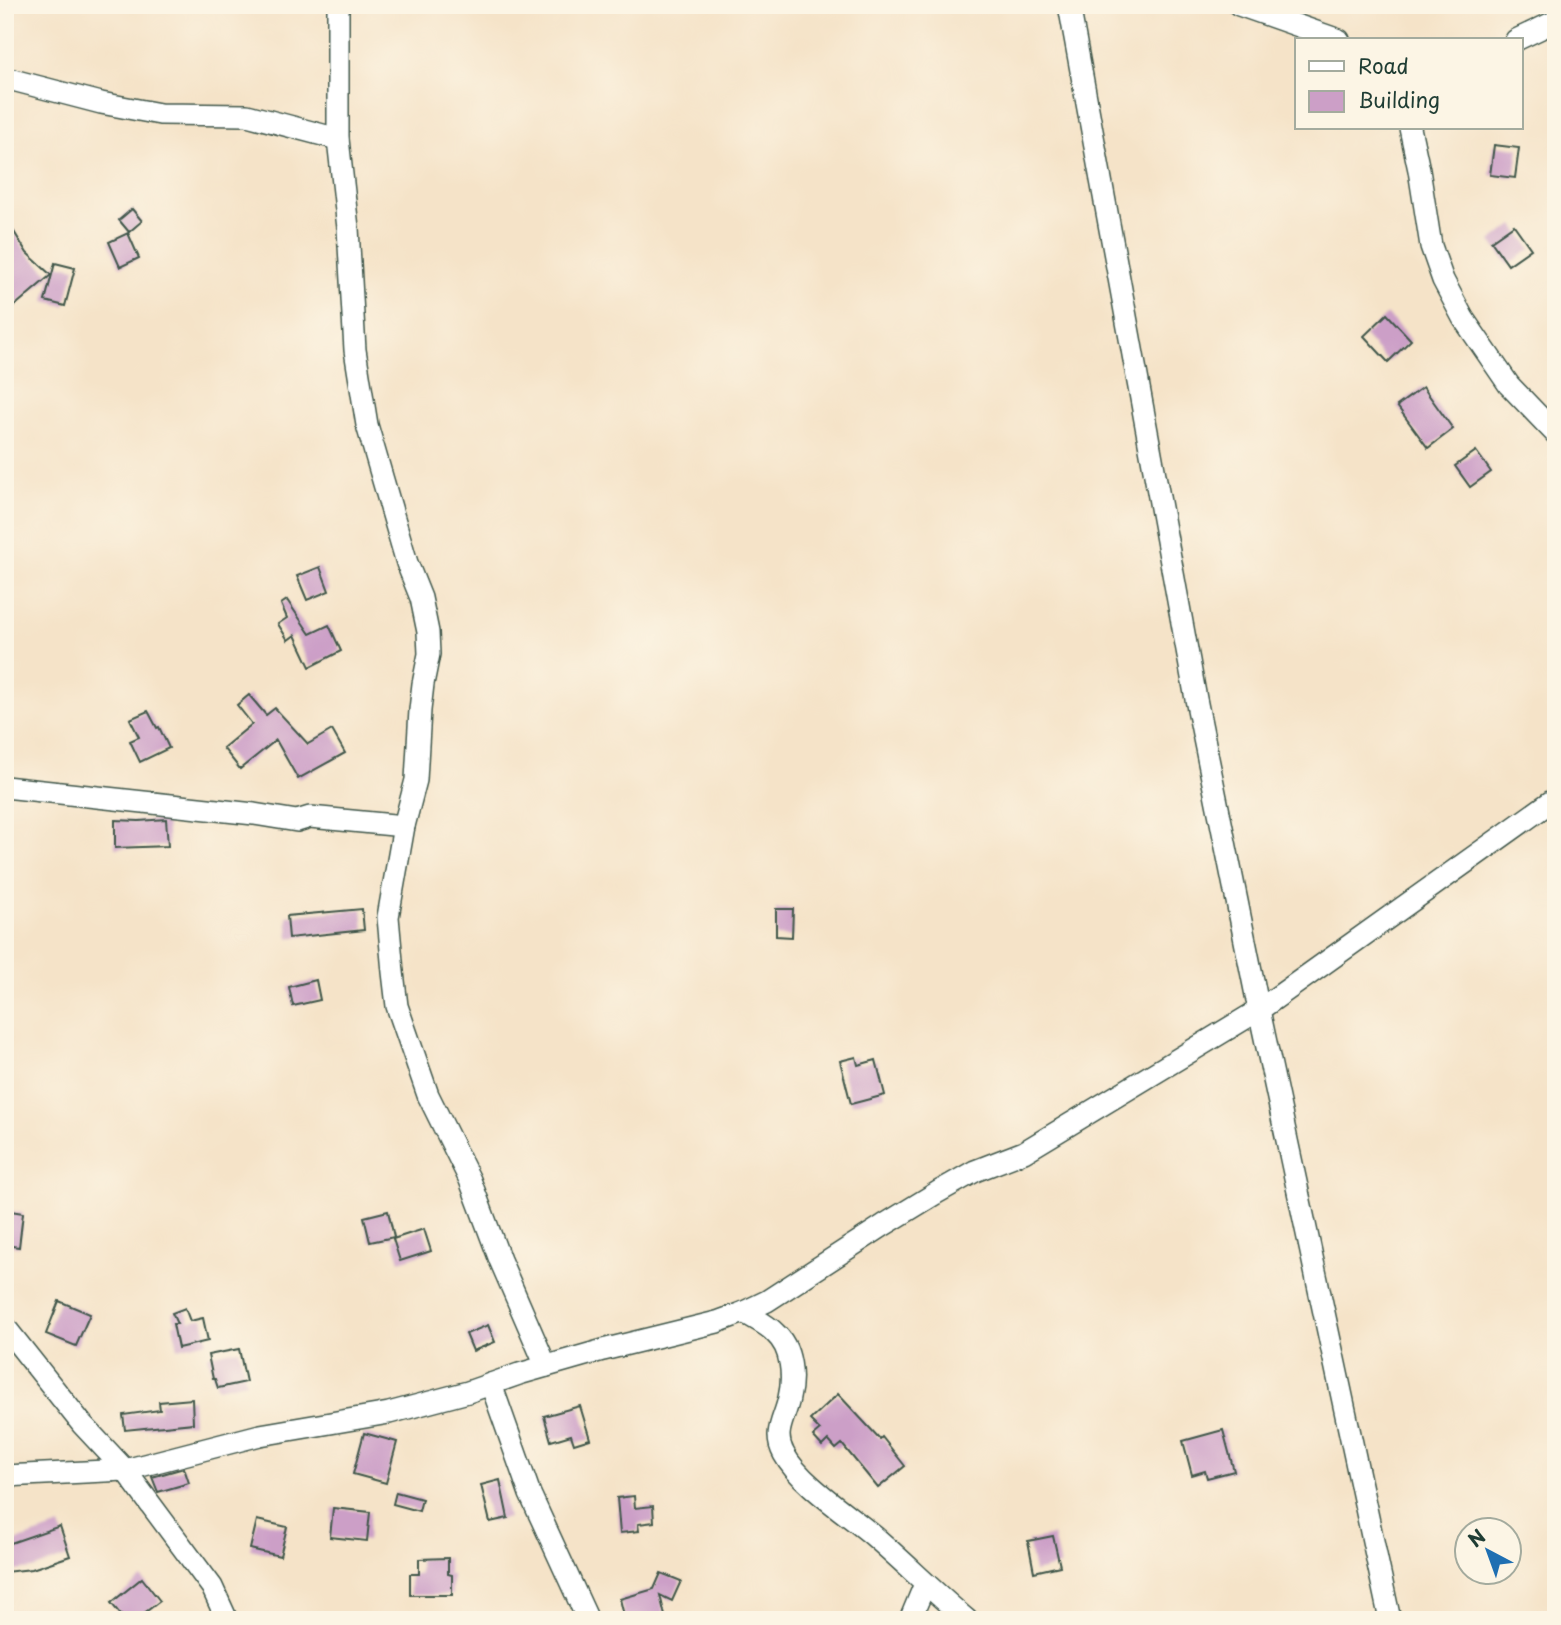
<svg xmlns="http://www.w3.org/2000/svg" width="1561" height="1625" font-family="'Playpen Sans',sans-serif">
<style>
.building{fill:#cc9fc7}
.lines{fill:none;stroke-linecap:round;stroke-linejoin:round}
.minor-casing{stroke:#3f564a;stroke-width:24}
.minor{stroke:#fff;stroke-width:21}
</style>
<rect width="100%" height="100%" fill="#fcf5e5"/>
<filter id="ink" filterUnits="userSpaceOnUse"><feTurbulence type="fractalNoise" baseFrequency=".0143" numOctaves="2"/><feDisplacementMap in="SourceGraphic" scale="14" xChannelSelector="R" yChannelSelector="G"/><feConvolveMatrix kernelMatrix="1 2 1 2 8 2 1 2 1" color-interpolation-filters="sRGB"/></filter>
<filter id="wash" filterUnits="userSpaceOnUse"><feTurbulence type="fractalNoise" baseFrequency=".00686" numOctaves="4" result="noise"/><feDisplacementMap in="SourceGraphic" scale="28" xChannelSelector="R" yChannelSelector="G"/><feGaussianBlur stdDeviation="1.57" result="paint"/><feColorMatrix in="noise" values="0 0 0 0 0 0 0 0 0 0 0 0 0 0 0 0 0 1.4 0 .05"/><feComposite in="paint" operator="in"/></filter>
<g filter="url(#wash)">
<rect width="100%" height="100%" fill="#f5e3c8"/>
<g id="blocks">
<g class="building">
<path d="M1494 145 1519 148 1515 178 1490 175Z"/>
<path d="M132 209 142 221 129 232 119 220Z"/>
<path d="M5 217 27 253 51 275 5 314V275L13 268 5 255Z"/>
<path d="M1514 225 1531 249 1508 265 1491 241Z"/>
<path d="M128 233 139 258 120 267 109 242Z"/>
<path d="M55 263 75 268 65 306 45 301Z"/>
<path d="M1387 314 1411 340 1388 362 1364 336Z"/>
<path d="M1423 387 1453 429 1428 448 1397 406Z"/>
<path d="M1476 451 1491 472 1470 487 1455 466Z"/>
<path d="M320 567 329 591 307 600 297 576Z"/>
<path d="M287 600 310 634 329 625 341 651 310 667 295 635 288 640 278 624 287 618 281 604Z"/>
<path d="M249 695 266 715 275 708 308 744 332 730 345 753 298 779 276 740 240 769 223 748 252 724 237 705Z"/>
<path d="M148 711 157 728 159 727 169 748 140 762 130 741 139 737 130 719Z"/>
<path d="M166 819 168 846 115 848V820L139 821Z"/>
<path d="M362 909 364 930 289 938 287 916Z"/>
<path d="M776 909H793L792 937 776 936Z"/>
<path d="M316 980 320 1000 293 1006 289 987Z"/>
<path d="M856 1057 858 1065 876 1060 885 1095 851 1104 840 1061Z"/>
<path d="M5 1210 23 1213 19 1247 5 1245Z"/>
<path d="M388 1211 394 1237 370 1242 364 1217Z"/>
<path d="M424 1229 431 1251 400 1261 393 1239Z"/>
<path d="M59 1301 90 1314 76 1346 46 1334Z"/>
<path d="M185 1308 190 1321 203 1318 208 1341 178 1348 173 1324H177L172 1313Z"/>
<path d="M488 1325 495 1342 473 1351 466 1334Z"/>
<path d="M239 1349 246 1382 218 1388 215 1379H213L208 1355Z"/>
<path d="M838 1394 880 1439 882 1437 905 1466 878 1488 842 1444 836 1449 828 1440 822 1446 813 1436 820 1430 810 1420Z"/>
<path d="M192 1399 193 1423 125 1430 123 1415 160 1410 159 1402Z"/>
<path d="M580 1406 590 1439 574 1444 571 1435 551 1441 544 1416Z"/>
<path d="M1223 1430 1234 1471 1207 1478 1205 1471 1192 1475 1183 1441Z"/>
<path d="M364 1433 397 1442 386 1483 353 1474Z"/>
<path d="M184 1468 189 1483 158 1492 152 1477Z"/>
<path d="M500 1480 508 1518 490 1522 481 1485Z"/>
<path d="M396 1492 422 1499 419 1511 393 1504Z"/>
<path d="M634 1496 635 1508 653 1506 654 1522 638 1524 639 1531 620 1533 617 1498Z"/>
<path d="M333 1508 370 1512 367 1541 330 1537Z"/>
<path d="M257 1520 287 1527 280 1556 250 1549Z"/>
<path d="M60 1526 70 1556 32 1569 5 1572V1545Z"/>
<path d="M1053 1536 1060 1566 1034 1572 1028 1541Z"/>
<path d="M448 1558V1574L452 1575V1595H410V1574H419V1559Z"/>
<path d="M661 1573 681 1581 672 1601 660 1595 666 1620H625L620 1599 654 1589Z"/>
<path d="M142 1578 160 1601 135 1620H125L111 1603Z"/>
</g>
</g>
</g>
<g filter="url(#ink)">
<use href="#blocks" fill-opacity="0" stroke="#3f564a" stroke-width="2"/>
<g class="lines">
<g class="minor-casing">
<g id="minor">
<path d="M338 5V139L348 228 355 350 367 425 407 563 421 598 428 632 429 654 423 684 420 710 416 780 404 826 388 917 393 972 397 1006 428 1095 470 1180 500 1260 546 1366"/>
<path d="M1069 5 1196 699 1259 1010 1390 1620"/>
<path d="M1239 5 1339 40"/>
<path d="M1516 40 1556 21"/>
<path d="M5 78 101 103 160 114 247 115 338 139"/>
<path d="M1410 128 1419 170 1431 246 1443 280 1463 318 1509 385 1556 434"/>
<path d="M5 787 254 814 297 821 310 817 404 826"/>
<path d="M744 1312C754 1319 767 1324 775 1333 792 1348 794 1377 789 1398 785 1419 772 1432 784 1454 800 1484 848 1514 875 1537 906 1564 935 1593 967 1620"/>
<path d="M5 1327 82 1424 125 1470 212 1587 227 1620"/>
<path d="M491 1384 530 1494 588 1620"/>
<path d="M5 1476 125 1470 260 1435 389 1413 468 1392 519 1374 603 1350 717 1322 744 1312 767 1301 884 1225 938 1192 975 1171 1024 1152 1259 1010 1556 798"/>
<path d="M910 1620 925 1584"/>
</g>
</g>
<use href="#minor" class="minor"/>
</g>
</g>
<rect width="1561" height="1625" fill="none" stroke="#fcf5e5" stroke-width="28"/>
<rect x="1295" y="38" width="228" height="91" fill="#fcf5e5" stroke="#a4ab9e" stroke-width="2"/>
<rect x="1309" y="61" width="35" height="10" fill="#ffffff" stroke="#a4ab9e" stroke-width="2"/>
<text x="1358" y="74" font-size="21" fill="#1f3d34">Road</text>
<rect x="1309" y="91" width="35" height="21" fill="#cc9fc7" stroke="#a4ab9e" stroke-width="2"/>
<text x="1358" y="108" font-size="21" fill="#1f3d34">Building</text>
<g transform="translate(1488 1551) rotate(319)"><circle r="33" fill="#fcf5e5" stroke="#a4ab9e" stroke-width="2"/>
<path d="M0-5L12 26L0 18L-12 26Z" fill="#1f6fb2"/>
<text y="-10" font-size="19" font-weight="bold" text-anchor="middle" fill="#1f3d34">N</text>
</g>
</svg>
